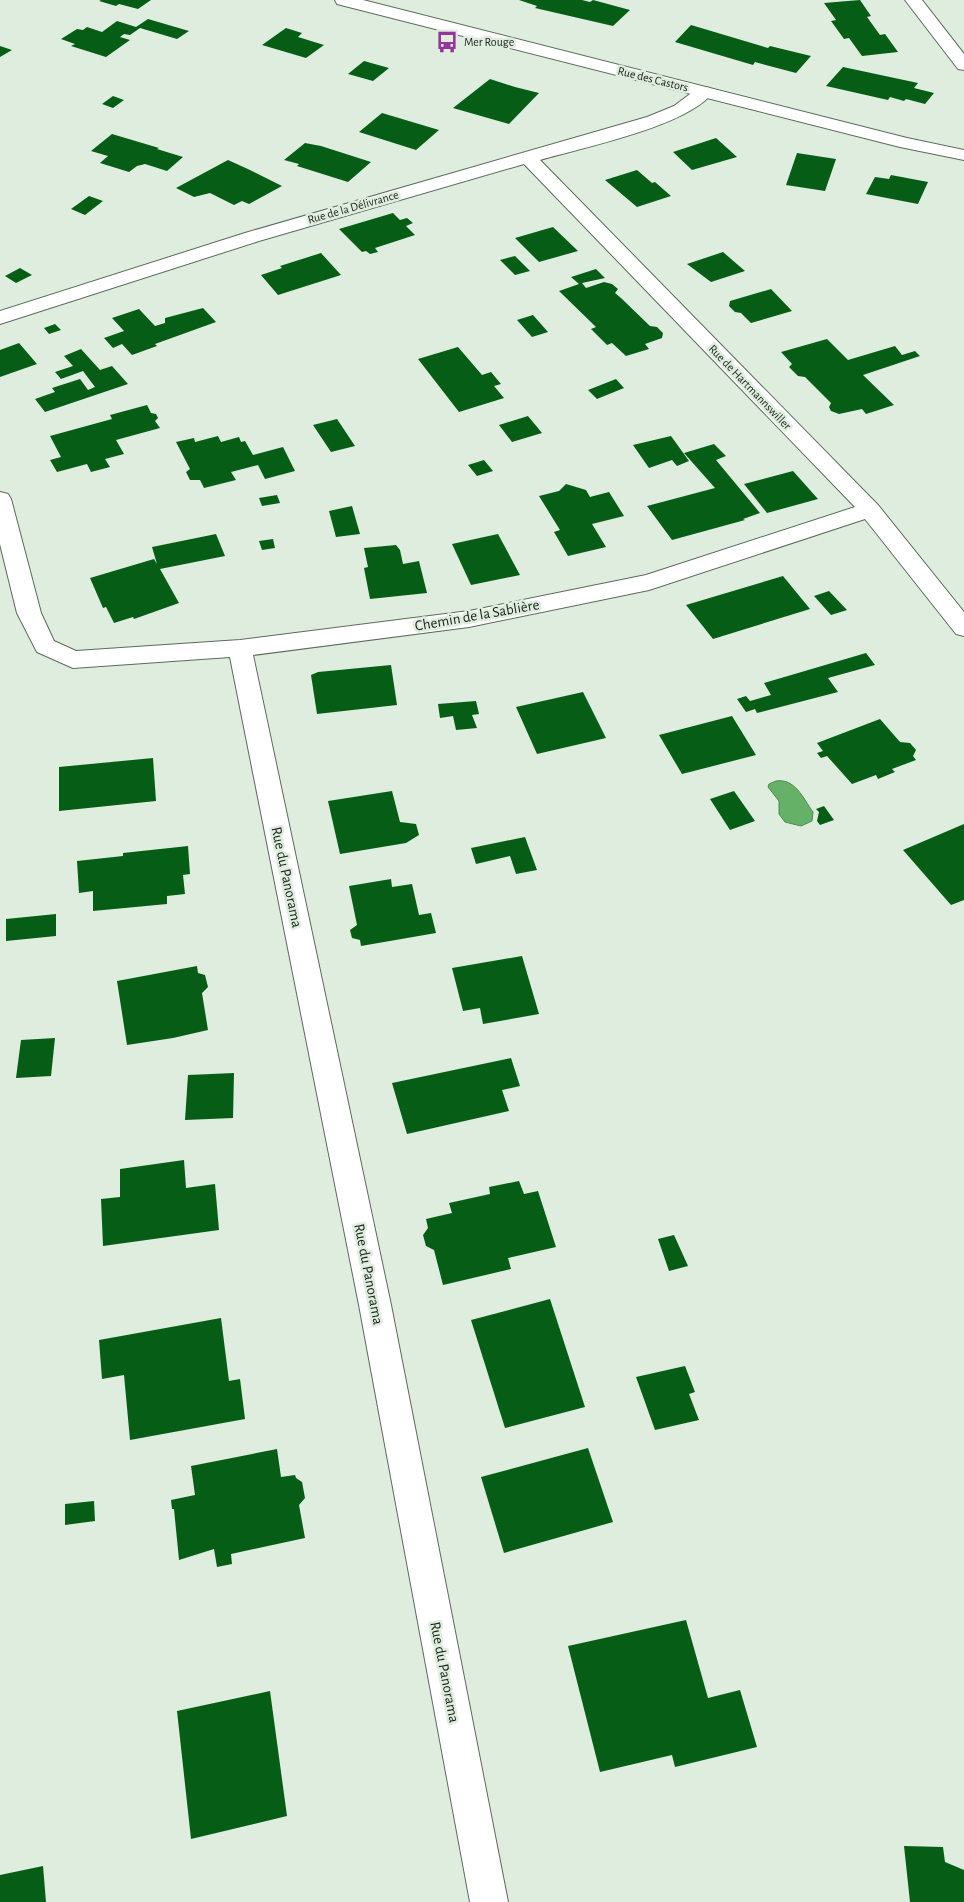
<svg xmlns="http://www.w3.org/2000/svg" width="964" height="1902" font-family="'Alegreya Sans',sans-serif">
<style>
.water{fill:#66b168;stroke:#508652}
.building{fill:#065e16}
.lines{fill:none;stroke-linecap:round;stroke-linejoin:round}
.minor-casing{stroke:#5d6a5d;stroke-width:2}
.tertiary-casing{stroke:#5d6a5d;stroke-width:2}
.minor{fill:#fff;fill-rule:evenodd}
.tertiary{fill:#fff;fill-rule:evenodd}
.labels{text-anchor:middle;stroke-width:5;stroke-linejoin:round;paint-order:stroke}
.far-poi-label{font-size:12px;fill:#1e231d;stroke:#deedde;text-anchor:start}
.far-street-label{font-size:12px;fill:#1e231d;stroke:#deedde}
.street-label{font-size:15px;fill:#1e231d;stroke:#deedde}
</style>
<rect width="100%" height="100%" fill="#deedde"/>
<path class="water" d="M776 781C795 778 803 798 813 812L812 821 801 826 785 822 779 814V801L768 787 769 784Z"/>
<g class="building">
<path d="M101 0H151L138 9 119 4 116 6 99 1Z"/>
<path d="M519 0H582L590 2 593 0 630 10 613 26 535 8 537 6Z"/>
<path d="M860 0 871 16 867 17 880 35 885 34 898 52 862 56 849 38 844 39 831 21 836 20 824 3Z"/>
<path d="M148 19 189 31 177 39 140 28 130 35 124 34 120 37 130 40 106 57 71 46 75 44 61 39 77 29 83 30 87 27 102 32 117 21 136 27Z"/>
<path d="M691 25 768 48 770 46 811 56 796 73 755 62 753 65 675 42Z"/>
<path d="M286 28 302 33 298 37 324 45 306 58 262 45Z"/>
<path d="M0 46 12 50 0 57Z"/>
<path d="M364 61 389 68 373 81 348 74Z"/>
<path d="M843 67 918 83 914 88 934 93 925 104 906 99 904 101 890 97 888 100 826 86Z"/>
<path d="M490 79 515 87 539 93 509 124 453 108Z"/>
<path d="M113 96 124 100 113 108 102 104Z"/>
<path d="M382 113 439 130 416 150 359 132Z"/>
<path d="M112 134 159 148 157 149 183 157 167 171 145 164 137 166 129 172 100 163 108 156 91 151Z"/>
<path d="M716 138 737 157 692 170 673 152Z"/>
<path d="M305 143 321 146 371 162 348 182 297 166 299 164 284 160Z"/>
<path d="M797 153 836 159 825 191 786 185Z"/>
<path d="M228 160 250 170 282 186 249 204 242 201 234 205 210 193 194 197 176 188Z"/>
<path d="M637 170 652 183 655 182 671 196 637 207 605 180Z"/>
<path d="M891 175 928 182 918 204 866 194 875 177 889 179Z"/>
<path d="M89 196 103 201 85 215 71 209Z"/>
<path d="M393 213 400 220 407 218 413 223 406 226 415 235 375 248 378 252 370 254 366 251 362 252 339 229Z"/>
<path d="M553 227 578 251 539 262 515 238Z"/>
<path d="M723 252 745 271 711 282 687 264Z"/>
<path d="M321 253 341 275 278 295 261 275 282 268 280 266Z"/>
<path d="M515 256 530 271 515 275 500 260Z"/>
<path d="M20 268 32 275 16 283 5 276Z"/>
<path d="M596 269 605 278 582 283 586 288 604 282 612 284 618 289 615 293 621 298 650 326 657 327 663 333 662 338 645 344 649 349 626 356 612 343 607 345 591 329 596 327 559 291 579 284 571 277Z"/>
<path d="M771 289 792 311 751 323 741 313 735 312 729 306 730 301Z"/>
<path d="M203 308 216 322 155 344 157 346 132 355 122 344 113 348 104 338 124 331 112 318 139 309 155 326 165 323V318Z"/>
<path d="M533 315 548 332 532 337 517 320Z"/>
<path d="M55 324 61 330 49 334 44 328Z"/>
<path d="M827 339 848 360 895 346 902 355 915 351 920 356 863 375 894 405 866 414 862 409 839 414 831 411 829 407 831 403 805 377 798 376 789 367 792 364 781 352Z"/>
<path d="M19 343 37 364 0 377V350Z"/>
<path d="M458 347 482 375 491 372 501 384 494 386 504 398 459 412 418 359Z"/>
<path d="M81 349 100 370 112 366 128 384 45 412 35 399 55 392 52 388 80 379 88 390 95 387 83 371 61 379 55 372 73 366 64 356Z"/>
<path d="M616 379 624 388 597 399 588 390Z"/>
<path d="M147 405 151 413 156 414 158 418 155 421 160 428 116 440 124 454 105 459 110 467 91 472 87 464 57 472 50 460 61 457 50 436 112 419 110 415Z"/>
<path d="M528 416 542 433 512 442 499 425Z"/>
<path d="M337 419 355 446 331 452 313 425Z"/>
<path d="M218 436 221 442 239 437 241 442 245 441 253 455 283 447 295 471 265 479 258 465 231 472 236 480 204 488 200 480H190L186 472 190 469 176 442 194 438 195 442Z"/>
<path d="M671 436 689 461 677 466 672 460 649 468 633 445Z"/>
<path d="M714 444 726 456 716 460 760 513 743 519 745 520 672 540 647 506 715 488 684 453Z"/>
<path d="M484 460 493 471 477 476 468 465Z"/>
<path d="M793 471 818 499 767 513 744 484Z"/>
<path d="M566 484 586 490 590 497 609 492 624 516 592 524 606 547 568 556 554 532 560 530 539 496 559 491Z"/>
<path d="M277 495 280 503 262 506 259 498Z"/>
<path d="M352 506 360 534 336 537 329 511Z"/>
<path d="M216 534 225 556 160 569 179 603 134 619 133 617 114 623 106 607 103 608 90 578 154 559 157 564 152 547Z"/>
<path d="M498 534 520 575 471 585 452 544Z"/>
<path d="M273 539 275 548 262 550 259 541Z"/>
<path d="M396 545 400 550 403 564 419 561 427 593 370 599 364 568 368 567 364 548Z"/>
<path d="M783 576 810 609 713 639 686 605Z"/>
<path d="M829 591 847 610 831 615 814 596Z"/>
<path d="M866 653 875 665 828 678 838 692 757 713 755 709 746 712 737 699 746 696 750 701 771 695 764 683Z"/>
<path d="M391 665 397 705 317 714 311 675 318 672Z"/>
<path d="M583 692 606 738 537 754 516 707Z"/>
<path d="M476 701 479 714 472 715 477 728 456 730 453 716 440 718 438 704Z"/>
<path d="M732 716 756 755 682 774 659 735Z"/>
<path d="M880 719 900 742 910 743 916 750 913 756 916 760 892 769 895 772 878 779 876 775 852 784 827 756 821 758 817 753 823 751 817 743Z"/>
<path d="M153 758 156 801 59 811V767Z"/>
<path d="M392 791 400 822 416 824 419 835 406 843 340 854 328 801Z"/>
<path d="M734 791 755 821 730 830 710 799Z"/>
<path d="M824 806 834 820 820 825 817 821 819 812 816 809Z"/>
<path d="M964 824V900L951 905 903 850Z"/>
<path d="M525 837 537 870 516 874 510 856 476 864 471 848Z"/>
<path d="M188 846 190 874 183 875 185 894 167 896V904L93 911V891L79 893 77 861 123 856V853Z"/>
<path d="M391 879 392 887 412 884 419 915 431 913 436 933 361 946 360 940 352 938 350 930 357 925 349 886Z"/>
<path d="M56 914V936L6 941V919Z"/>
<path d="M522 956 539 1014 483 1024 480 1008 463 1011 452 968Z"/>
<path d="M197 966 198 973 205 975 208 987 202 993 208 1030 173 1038 127 1045 117 981Z"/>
<path d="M55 1038 51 1076 16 1078 21 1040Z"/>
<path d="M511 1058 520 1086 502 1090 509 1111 407 1134 392 1083Z"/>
<path d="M234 1073 233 1118 185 1120 188 1075Z"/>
<path d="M184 1160 186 1188 215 1184 219 1230 103 1246 101 1199 120 1197V1169Z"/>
<path d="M519 1181 524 1194 538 1191 556 1247 508 1258 511 1269 443 1285 434 1250 426 1246 423 1235 428 1228 426 1219 452 1213 449 1203 490 1194 489 1187Z"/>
<path d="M674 1235 688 1266 669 1271 658 1239Z"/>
<path d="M550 1299 585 1407 505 1428 471 1320Z"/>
<path d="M221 1318 229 1381 240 1379 245 1419 130 1440 124 1375 102 1379 99 1340Z"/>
<path d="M685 1366 695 1392 689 1394 699 1420 655 1430 636 1377Z"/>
<path d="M588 1448 613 1522 504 1553 481 1477Z"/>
<path d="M277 1449 281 1477 295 1475 296 1478 302 1482 305 1498 299 1505 305 1538 231 1554 232 1564 217 1567 214 1549 179 1560 174 1509H172L171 1500 195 1495 191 1466Z"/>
<path d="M94 1501 95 1521 65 1525V1504Z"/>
<path d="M686 1620 708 1698 740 1690 757 1747 675 1767 672 1755 600 1772 568 1646Z"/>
<path d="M270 1691 287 1816 191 1839 177 1711Z"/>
<path d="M904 1846 943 1847 945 1862 964 1870V1902H910Z"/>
<path d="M43 1866 46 1902H0V1875Z"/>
</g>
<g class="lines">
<g class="minor-casing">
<g id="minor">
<path d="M905 0H922L964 54V70L958 69Z"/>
<path d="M704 87 710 88 713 92C689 126 581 148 540 160L878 505 964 612V636L956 634 865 519 649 590 469 627 253 655 391 1305 508 1902H470L359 1305 230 657 73 668 37 652 17 613 0 544V492L8 494 11 499 41 613 54 641 76 651 240 640 469 611 646 575 855 507 524 164 259 241 0 324V311L245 233 647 117 674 106 698 88Z"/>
</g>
</g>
<g class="tertiary-casing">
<path id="tertiary" d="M335 0H363L907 138 964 150V160L900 147 337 4Z"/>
</g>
<use href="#minor" class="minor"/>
<use href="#tertiary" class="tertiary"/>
</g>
<defs>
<g id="bus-bare" transform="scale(1.725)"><path d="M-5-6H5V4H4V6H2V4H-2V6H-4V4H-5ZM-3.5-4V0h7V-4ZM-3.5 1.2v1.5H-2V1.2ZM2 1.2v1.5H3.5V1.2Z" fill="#95359c" stroke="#deedde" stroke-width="2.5" paint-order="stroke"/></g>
</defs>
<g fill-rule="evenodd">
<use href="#bus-bare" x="447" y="42"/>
</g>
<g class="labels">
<g class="far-poi-label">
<text x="464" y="46">Mer Rouge</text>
</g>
<g class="far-street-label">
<text transform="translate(653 79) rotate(14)" y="4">Rue des Castors</text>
<text transform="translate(353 207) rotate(-16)" y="4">Rue de la Délivrance</text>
<text transform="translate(750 387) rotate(46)" y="4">Rue de Hartmannswiller</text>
</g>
<g class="street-label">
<text transform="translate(477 615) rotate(-10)" y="5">Chemin de la Sablière</text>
<text transform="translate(287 877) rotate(78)" y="5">Rue du Panorama</text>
<text transform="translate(369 1274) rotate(79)" y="5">Rue du Panorama</text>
<text transform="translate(445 1672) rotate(79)" y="5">Rue du Panorama</text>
</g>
</g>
</svg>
